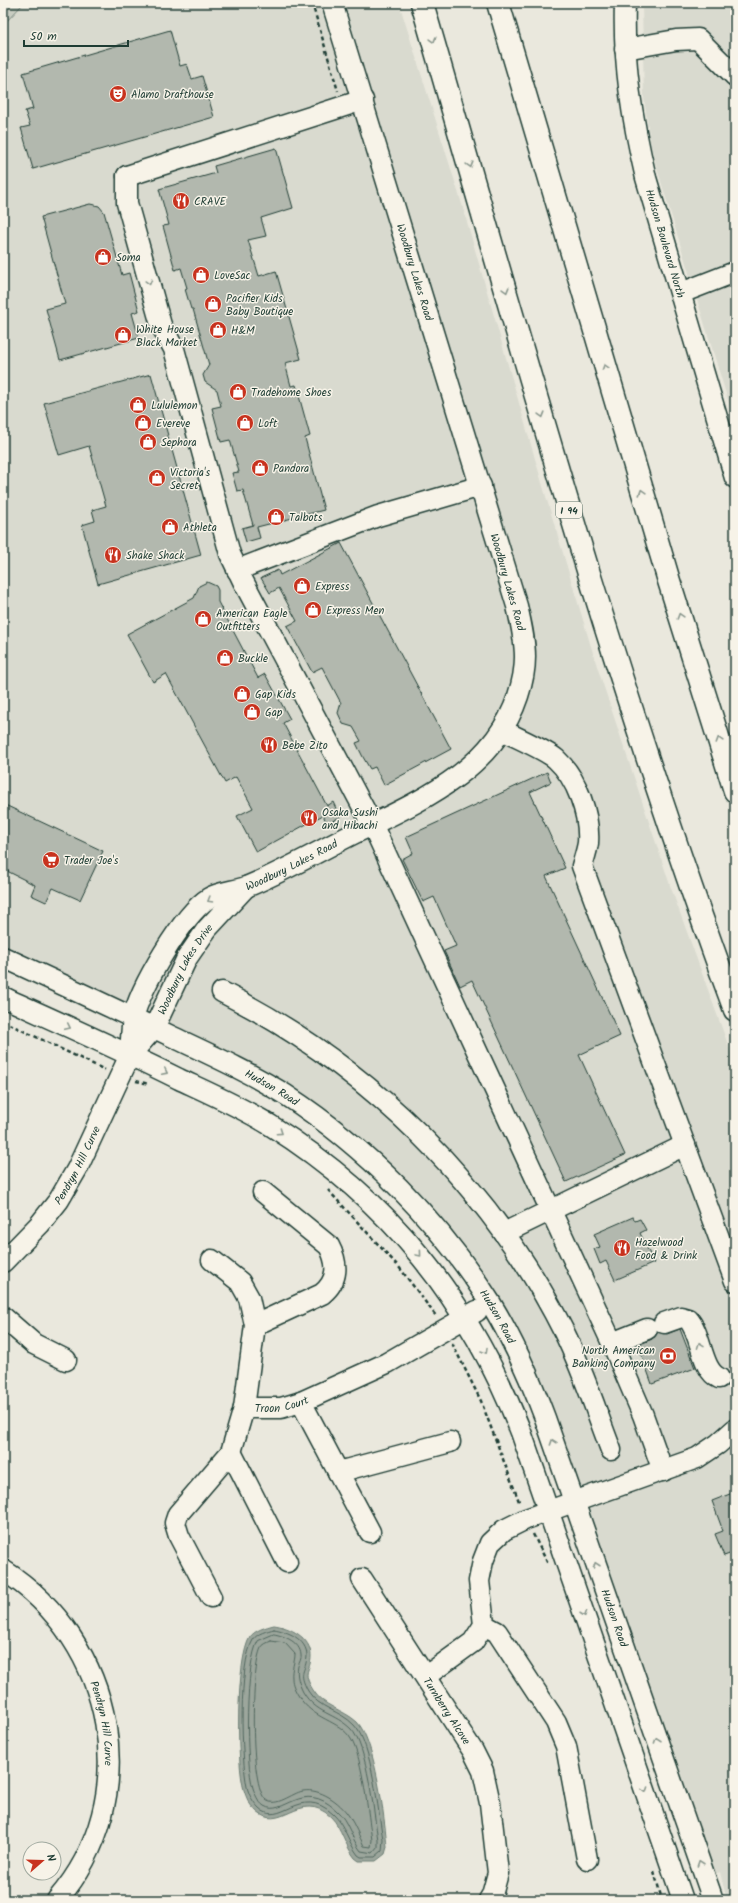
<svg xmlns="http://www.w3.org/2000/svg" width="738" height="1903" font-family="Kalam,sans-serif">
<style>
.built{fill:#d9dacf}
.green{fill:#c8ccc1;stroke:#74847a}
.water{fill:#9ca69c;stroke:#6a7c72}
.lines{fill:none;stroke-linecap:round;stroke-linejoin:round}
.shore{stroke:#51675e;stroke-width:1}
.building{fill:#b2b8ae;stroke:#1f3d34}
.minor-casing{stroke:#1f3d34;stroke-width:23}
.highway-casing{stroke:#1f3d34;stroke-width:25}
.path{stroke:#1f3d34;stroke-width:2.5;stroke-dasharray:4 3;stroke-linecap:butt}
.minor{stroke:#f7f3e8;stroke-width:20}
.highway{stroke:#f7f3e8;stroke-width:22}
.oneway{stroke:#8b988e}
.labels{text-anchor:middle;stroke-width:3;stroke-linejoin:round;paint-order:stroke}
.shield{fill:#f7f3e8;stroke:#60746a;stroke-width:1}
.shield-label{font-size:10px;font-weight:bold;fill:#1f3d34}
.poi-label{font-size:11px;fill:#1f3d34;stroke:#f7f3e8;text-anchor:start}
.street-label{font-size:11px;fill:#1f3d34;stroke:#f7f3e8}
</style>
<rect width="100%" height="100%" fill="#eae8dd"/>
<filter id="ink" filterUnits="userSpaceOnUse"><feTurbulence type="fractalNoise" baseFrequency=".025" numOctaves="2"/><feDisplacementMap in="SourceGraphic" scale="8" xChannelSelector="R" yChannelSelector="G"/><feConvolveMatrix kernelMatrix="1 2 1 2 8 2 1 2 1" color-interpolation-filters="sRGB"/></filter>
<g filter="url(#ink)">
<g class="built">
<path d="M24 3H399L461 201 544 490 596 663 671 888 735 1064V1900H727L720 1872 705 1878 545 1418 466 1267 321 1121 3 957V25Z"/>
<path d="M642 3H735V423L655 162 650 143 644 98Z"/>
<path d="M679 1888 683 1900H646Z"/>
</g>
<path class="green" d="M3 3H24L3 25Z"/>
<path class="water" d="M274 1625C289 1627 311 1637 311 1656 311 1672 301 1670 313 1690 323 1707 343 1709 357 1722 375 1740 385 1820 387 1847L385 1854 376 1861H359L355 1858C345 1846 342 1828 331 1817 299 1787 280 1837 254 1809 249 1804 246 1797 244 1790 236 1764 236 1659 250 1637 255 1630 266 1627 274 1625Z"/>
<g class="lines">
<g class="shore">
<path d="M274 1629C287 1631 307 1639 307 1656 306 1673 297 1671 308 1691 319 1709 340 1710 354 1725 372 1743 378 1812 383 1839L382 1851 375 1857H361L358 1855C348 1842 345 1825 333 1814 300 1783 280 1829 259 1808 253 1802 249 1795 247 1787 241 1757 238 1665 253 1640 257 1633 267 1631 274 1629Z"/>
<path d="M274 1634C285 1636 300 1642 301 1655 302 1658 299 1663 298 1666 296 1675 299 1684 303 1692 316 1714 335 1713 351 1729 367 1745 374 1814 378 1840V1847L373 1853 361 1851C351 1839 349 1821 336 1810 302 1778 283 1818 264 1806 258 1802 255 1794 253 1788 245 1764 245 1662 258 1641Z"/>
<path d="M271 1641 285 1643 295 1654C295 1662 291 1669 292 1678 292 1684 295 1690 298 1695 313 1721 339 1719 351 1739 363 1759 368 1815 372 1840L371 1847 364 1846C359 1836 355 1825 349 1816 340 1802 320 1788 303 1791 292 1793 276 1808 266 1800 249 1786 251 1668 261 1648 263 1644 267 1643 271 1641Z"/>
</g>
</g>
<g class="building">
<path d="M170 30 180 66 187 64 192 79 202 76 214 117 33 169 21 128 30 126 25 111 33 109 23 73Z"/>
<path d="M276 148 293 208 261 218 266 236 248 240 259 276 276 271 301 359 285 363 291 386 296 385 310 436 305 438 324 510 257 527 260 538 246 542 242 528 253 525 243 490 237 491 232 473 239 472 230 440 221 442 212 408 221 406 217 390 205 382 203 375 209 365 193 309H191L185 289 187 288 181 268 175 270 163 226 169 225 159 189 216 173 214 166Z"/>
<path d="M90 204 99 206 104 212 122 275 129 273 139 311 132 313 139 338 60 360 46 309 65 304 41 217Z"/>
<path d="M151 374 201 555 98 584 82 525 95 521 92 510 106 506 89 446 59 455 44 403Z"/>
<path d="M341 543 451 749 384 785 375 767 370 769 363 757 356 743 361 741 353 727 343 724 338 713 341 703 322 667 312 672 287 626 297 621 279 588 270 593 261 578 278 570 280 575Z"/>
<path d="M207 582 216 586 218 590V602L258 678 265 674 290 719 283 723 327 806 333 802 340 817 327 824 323 815 256 852 237 816 253 808 236 777 225 783 166 674 153 682 127 634 194 598 199 586Z"/>
<path d="M547 772 551 782 530 792 565 868 546 876 620 1036 579 1055 625 1155 566 1182 472 980 460 986 444 951 456 946 434 897 423 902 402 859 413 853 406 837Z"/>
<path d="M3 804 103 851 80 900 53 888 46 902 31 895 35 885 3 869Z"/>
<path d="M633 1217 635 1221 640 1219 646 1230 640 1233 654 1263 615 1280 606 1261 600 1264 594 1249 600 1247 594 1234Z"/>
<path d="M680 1329 695 1368 652 1384 638 1345 652 1339 658 1332 667 1334Z"/>
<path d="M735 1492V1552L724 1556 715 1534 723 1531 712 1501Z"/>
</g>
<g class="lines">
<g class="minor-casing">
<g id="minor">
<path id="s1" d="M625 3C623 63 632 119 646 178L735 478"/>
<path d="M625 49 676 40 698 39 735 76"/>
<path d="M127 176V203L161 325 174 349 230 554 243 581 372 824 612 1343 643 1415 663 1471"/>
<path d="M127 176 363 100"/>
<path d="M681 293 735 272"/>
<path d="M237 570 378 516 481 486"/>
<path d="M502 730C515 737 546 750 556 759 577 778 590 815 588 843 587 850 584 859 582 866L735 1281"/>
<path id="s2" d="M3 957C59 983 115 1009 171 1036 209 1054 249 1072 286 1095 367 1148 438 1220 490 1302 512 1338 530 1378 545 1418L713 1900"/>
<path d="M222 992C367 1065 491 1186 564 1332 583 1370 596 1411 611 1450"/>
<path d="M3 997C62 1024 121 1050 179 1079 209 1093 241 1107 270 1125 391 1201 469 1300 521 1432L683 1900"/>
<path id="s3" d="M130 1055C131 1043 131 1031 133 1019 139 989 183 914 209 898 219 892 235 891 246 887 283 872 319 851 355 833 420 801 494 770 518 696 522 684 525 670 525 657 525 640 521 623 517 606L332 3"/>
<path d="M504 1233 685 1145"/>
<path id="s4" d="M3 1262 40 1224 59 1200 77 1169 130 1055 154 1028 187 958 207 929 246 887"/>
<path d="M3 1317 34 1344 66 1360"/>
<path d="M664 1323 681 1317 688 1319C702 1334 701 1370 719 1378"/>
<path d="M255 1325 322 1294C339 1280 338 1263 329 1246L263 1192"/>
<path d="M612 1343 647 1329"/>
<path d="M301 1402 370 1532"/>
<path id="s5" d="M244 1408H281L301 1402 387 1363 477 1311"/>
<path d="M231 1452 287 1562"/>
<path d="M338 1472 450 1442"/>
<path id="s6" d="M3 1570C115 1641 146 1798 57 1900"/>
<path id="s7" d="M362 1579 473 1751 483 1771 490 1803 498 1873 492 1895 489 1900"/>
<path d="M211 1597 179 1536 175 1523 178 1514 231 1452 244 1408 255 1325 249 1298 240 1282 212 1260"/>
<path d="M484 1625 497 1632 556 1722 566 1746 587 1859"/>
<path d="M426 1676 473 1642 484 1625 479 1581 483 1561 490 1543 504 1530 526 1519 697 1458 718 1444 735 1429"/>
</g>
</g>
<g class="highway-casing">
<g id="highway">
<path d="M422 3C520 341 613 680 735 1010"/>
<path d="M498 3 669 581 735 791"/>
</g>
</g>
<g class="path">
<path d="M312 3 338 91"/>
<path d="M3 1021 105 1070"/>
<path d="M136 1081 149 1084"/>
<path d="M328 1190 399 1267 436 1316"/>
<path d="M452 1343 481 1401 520 1504"/>
<path d="M533 1534 548 1564"/>
<path d="M654 1871 662 1900"/>
</g>
<use href="#minor" class="minor"/>
<use href="#highway" class="highway"/>
</g>
<defs><path id="oneway-chevron" d="M-2-3.5L2.5 0L-2 3.5" fill="none" stroke-width="1.6" stroke-linecap="round" stroke-linejoin="round"/></defs>
<g class="oneway">
<use href="#oneway-chevron" transform="translate(433 40) rotate(74)"/>
<use href="#oneway-chevron" transform="translate(470 165) rotate(74)"/>
<use href="#oneway-chevron" transform="translate(149 282) rotate(75)"/>
<use href="#oneway-chevron" transform="translate(506 290) rotate(74)"/>
<use href="#oneway-chevron" transform="translate(605 367) rotate(-107)"/>
<use href="#oneway-chevron" transform="translate(542 415) rotate(74)"/>
<use href="#oneway-chevron" transform="translate(642 492) rotate(-107)"/>
<use href="#oneway-chevron" transform="translate(680 616) rotate(-107)"/>
<use href="#oneway-chevron" transform="translate(719 740) rotate(-107)"/>
<use href="#oneway-chevron" transform="translate(210 900) rotate(149)"/>
<use href="#oneway-chevron" transform="translate(68 1027) rotate(25)"/>
<use href="#oneway-chevron" transform="translate(165 1072) rotate(26)"/>
<use href="#oneway-chevron" transform="translate(280 1132) rotate(34)"/>
<use href="#oneway-chevron" transform="translate(419 1254) rotate(50)"/>
<use href="#oneway-chevron" transform="translate(700 1345) rotate(-111)"/>
<use href="#oneway-chevron" transform="translate(485 1351) rotate(60)"/>
<use href="#oneway-chevron" transform="translate(553 1442) rotate(-109)"/>
<use href="#oneway-chevron" transform="translate(596 1565) rotate(-109)"/>
<use href="#oneway-chevron" transform="translate(584 1614) rotate(71)"/>
<use href="#oneway-chevron" transform="translate(657 1740) rotate(-109)"/>
<use href="#oneway-chevron" transform="translate(645 1790) rotate(71)"/>
<use href="#oneway-chevron" transform="translate(700 1863) rotate(-109)"/>
</g>
</g>
<defs>
<g id="theatre-disc" transform="scale(0.9)"><circle r="9.5" fill="#c8321e" stroke="#f7f3e8"/><path d="M-5-5.5Q0-4 5-5.5V0Q5 5 0 6Q-5 5-5 0ZM-3.3-2.5H-1v1.5H-3.3ZM1-2.5H3.3v1.5H1ZM-2.8 1Q0 5.5 2.8 1Z" fill="#fff"/></g>
<g id="restaurant-disc" transform="scale(0.9)"><circle r="9.5" fill="#c8321e" stroke="#f7f3e8"/><path d="M-5-6h1v4h1v-4h1v4h1v-4h1v5L-1.5 .5V6h-2V.5L-5-1ZM5-6V6H3V1.5H1.5Q1.5-4 5-6Z" fill="#fff"/></g>
<g id="shop-disc" transform="scale(0.9)"><circle r="9.5" fill="#c8321e" stroke="#f7f3e8"/><path d="M-5-2.5h2.3a2.7 3.5 0 0 1 5.4 0H5L5.5 6h-11ZM-1.5-2.5h3a1.5 2.3 0 0 0-3 0Z" fill="#fff"/></g>
<g id="supermarket-disc" transform="scale(0.9)"><circle r="9.5" fill="#c8321e" stroke="#f7f3e8"/><path d="M-6-5.5h2.5l.6 2H6L4.5 2H-2.5L-4.4-4H-6ZM-1.5 3.2a1.3 1.3 0 1 0 .1 0ZM3 3.2a1.3 1.3 0 1 0 .1 0Z" fill="#fff"/></g>
<g id="bank-disc" transform="scale(0.9)"><circle r="9.5" fill="#c8321e" stroke="#f7f3e8"/><path d="M-6-4H6V4H-6ZM0-2.3a2.3 2.3 0 1 0 0 4.6a2.3 2.3 0 1 0 0-4.6Z" fill="#fff"/></g>
</defs>
<g fill-rule="evenodd">
<use href="#theatre-disc" x="118" y="94"/>
<use href="#restaurant-disc" x="181" y="201"/>
<use href="#shop-disc" x="103" y="257"/>
<use href="#shop-disc" x="201" y="275"/>
<use href="#shop-disc" x="213" y="304"/>
<use href="#shop-disc" x="218" y="330"/>
<use href="#shop-disc" x="123" y="335"/>
<use href="#shop-disc" x="238" y="392"/>
<use href="#shop-disc" x="138" y="405"/>
<use href="#shop-disc" x="143" y="423"/>
<use href="#shop-disc" x="245" y="423"/>
<use href="#shop-disc" x="148" y="442"/>
<use href="#shop-disc" x="260" y="468"/>
<use href="#shop-disc" x="157" y="478"/>
<use href="#shop-disc" x="276" y="517"/>
<use href="#shop-disc" x="170" y="527"/>
<use href="#restaurant-disc" x="113" y="555"/>
<use href="#shop-disc" x="302" y="586"/>
<use href="#shop-disc" x="313" y="610"/>
<use href="#shop-disc" x="203" y="619"/>
<use href="#shop-disc" x="225" y="658"/>
<use href="#shop-disc" x="242" y="694"/>
<use href="#shop-disc" x="252" y="712"/>
<use href="#restaurant-disc" x="269" y="745"/>
<use href="#restaurant-disc" x="309" y="818"/>
<use href="#supermarket-disc" x="51" y="860"/>
<use href="#restaurant-disc" x="622" y="1248"/>
<use href="#bank-disc" x="668" y="1356"/>
</g>
<g class="labels">
<rect class="shield" x="556" y="502" width="26" height="16" rx="3"/>
<g class="shield-label">
<text x="569" y="514">I 94</text>
</g>
<g class="poi-label">
<text x="131" y="98">Alamo Drafthouse</text>
<text x="194" y="205">CRAVE</text>
<text x="116" y="261">Soma</text>
<text x="214" y="279">LoveSac</text>
<text x="226" y="302">Pacifier Kids<tspan x="226" dy="13">Baby Boutique</tspan></text>
<text x="136" y="333">White House<tspan x="136" dy="13">Black Market</tspan></text>
<text x="231" y="334">H&amp;M</text>
<text x="251" y="396">Tradehome Shoes</text>
<text x="151" y="409">Lululemon</text>
<text x="156" y="427">Evereve</text>
<text x="258" y="427">Loft</text>
<text x="161" y="446">Sephora</text>
<text x="273" y="472">Pandora</text>
<text x="170" y="476">Victoria's<tspan x="170" dy="13">Secret</tspan></text>
<text x="289" y="521">Talbots</text>
<text x="183" y="531">Athleta</text>
<text x="126" y="559">Shake Shack</text>
<text x="315" y="590">Express</text>
<text x="326" y="614">Express Men</text>
<text x="216" y="617">American Eagle<tspan x="216" dy="13">Outfitters</tspan></text>
<text x="238" y="662">Buckle</text>
<text x="255" y="698">Gap Kids</text>
<text x="265" y="716">Gap</text>
<text x="282" y="749">Bebe Zito</text>
<text x="322" y="816">Osaka Sushi<tspan x="322" dy="13">and Hibachi</tspan></text>
<text x="64" y="864">Trader Joe's</text>
<text x="635" y="1246">Hazelwood<tspan x="635" dy="13">Food &amp; Drink</tspan></text>
<text x="655" y="1354" text-anchor="end">North American<tspan x="655" dy="13">Banking Company</tspan></text>
</g>
<g class="street-label">
<text dy="4" stroke="none"><textPath href="#s1" startOffset="245">Hudson Boulevard North</textPath></text>
<text transform="translate(415 272) rotate(73)" y="4">Woodbury Lakes Road</text>
<text transform="translate(508 582) rotate(74)" y="4">Woodbury Lakes Road</text>
<text dy="4" stroke="none"><textPath href="#s3" startOffset="270">Woodbury Lakes Road</textPath></text>
<text dy="4" stroke="none"><textPath href="#s4" startOffset="348">Woodbury Lakes Drive</textPath></text>
<text dy="4" stroke="none"><textPath href="#s2" startOffset="299">Hudson Road</textPath></text>
<text dy="4" stroke="none"><textPath href="#s4" startOffset="123">Pendryn Hill Curve</textPath></text>
<text dy="4" stroke="none"><textPath href="#s2" startOffset="624">Hudson Road</textPath></text>
<text dy="4" stroke="none"><textPath href="#s5" startOffset="38">Troon Court</textPath></text>
<text dy="4" stroke="none"><textPath href="#s2" startOffset="948">Hudson Road</textPath></text>
<text dy="4" stroke="none"><textPath href="#s7" startOffset="157">Turnberry Alcove</textPath></text>
<text dy="4" stroke="none"><textPath href="#s6" startOffset="189">Pendryn Hill Curve</textPath></text>
</g>
</g>
<rect width="738" height="1903" fill="none" stroke="#f7f3e8" stroke-width="16"/>
<rect x="8" y="8" width="722" height="1887" fill="none" stroke="#1f3d34" stroke-width="1.5" filter="url(#ink)"/>
<g transform="translate(42 1861) rotate(70)"><circle r="19" fill="#f7f3e8" stroke="#a1aaa0"/>
<path d="M0-3L7 15L0 10L-7 15Z" fill="#c8321e"/>
<text y="-6" font-size="11" font-weight="bold" text-anchor="middle" fill="#1f3d34">N</text>
</g>
<path d="M24 40v6h104v-6" fill="none" stroke="#1f3d34" stroke-width="2"/>
<text x="30" y="40" font-size="12" fill="#1f3d34" stroke="#f7f3e8" stroke-width="3" paint-order="stroke">50 m</text>
</svg>
